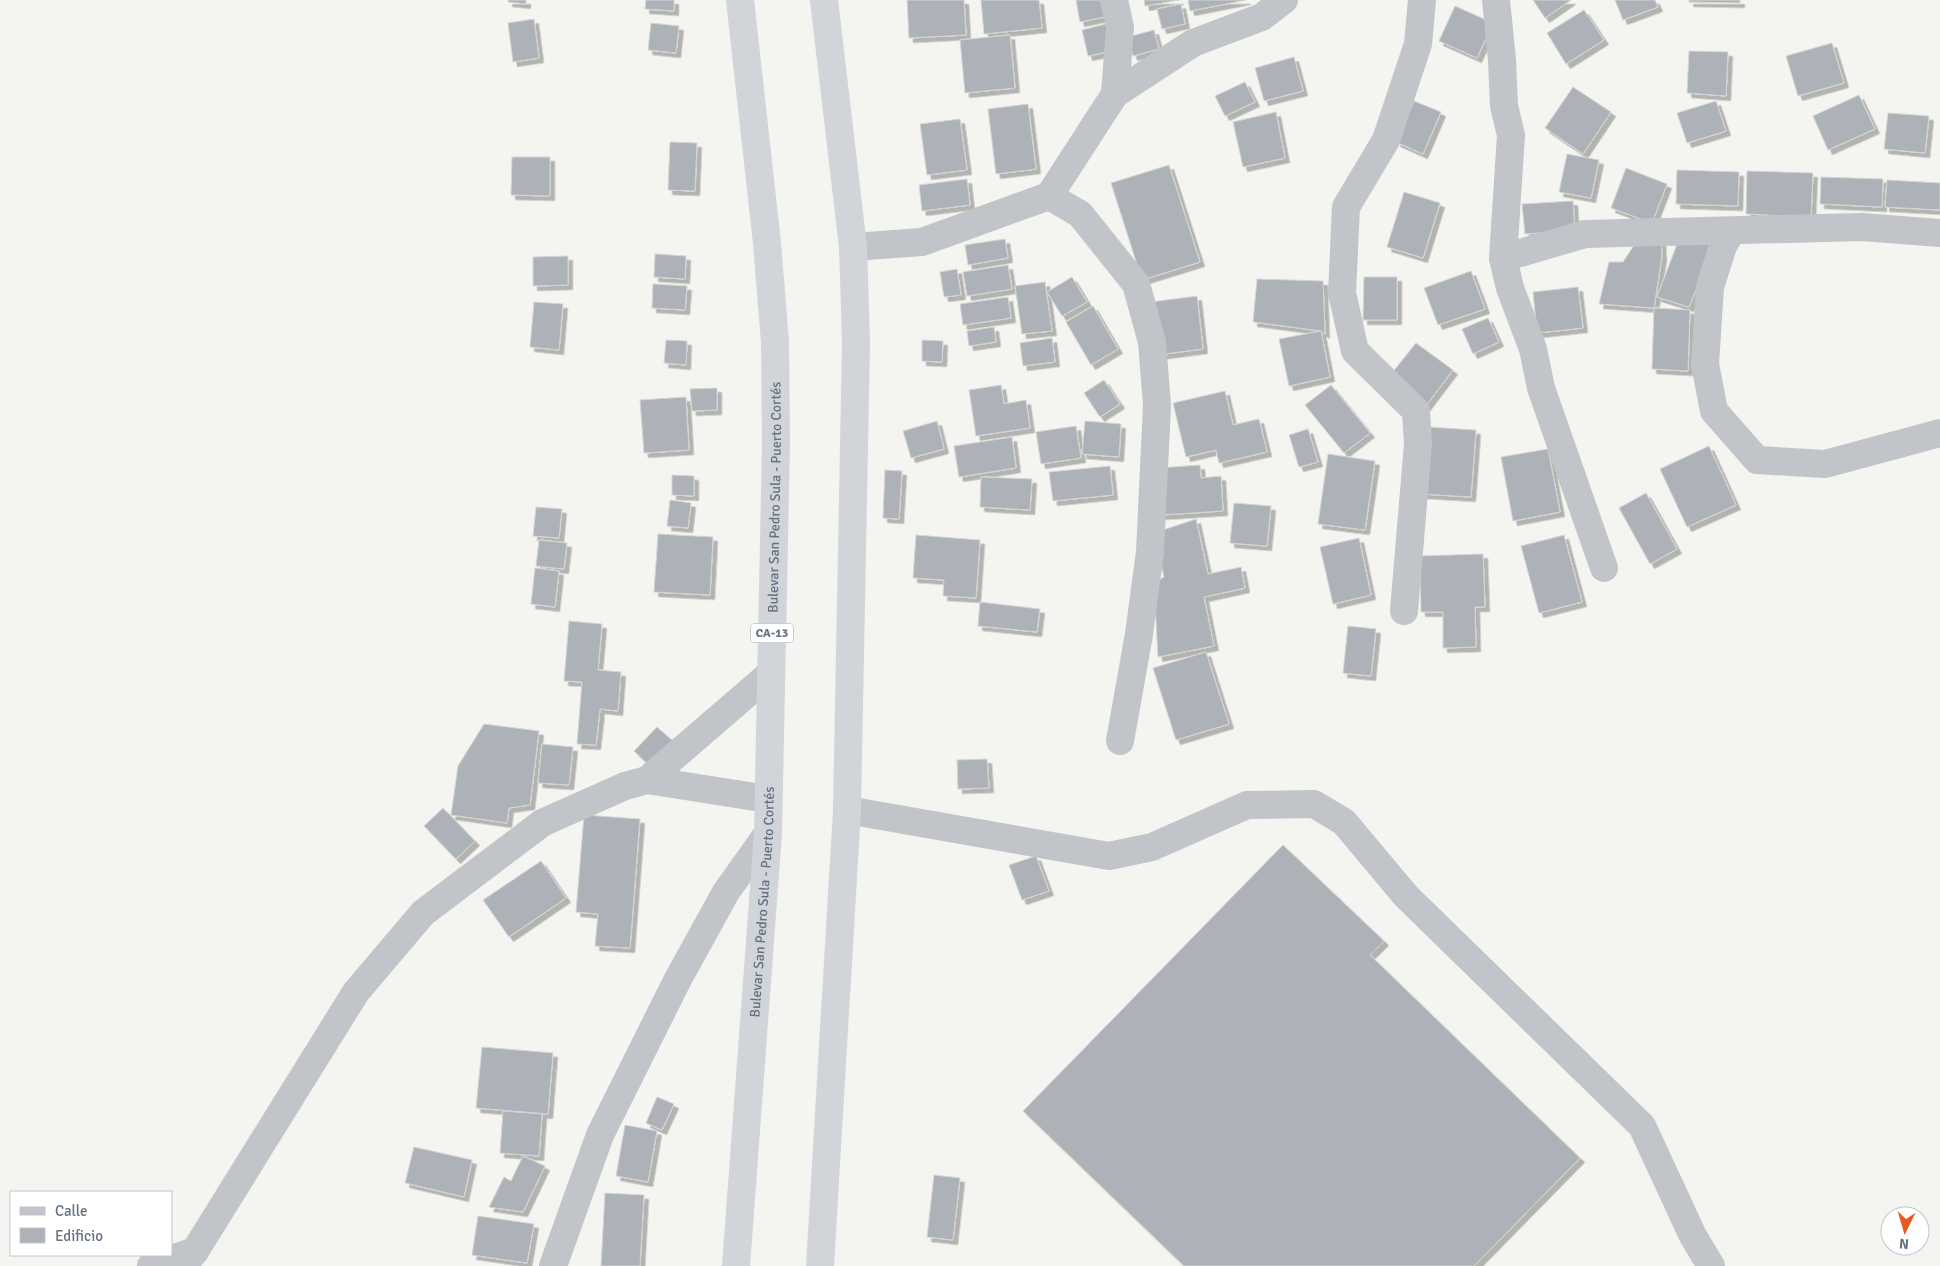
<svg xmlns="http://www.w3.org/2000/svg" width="1940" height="1266" font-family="Signika,sans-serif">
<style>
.building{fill:#acb2b8;stroke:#d5d5d3;filter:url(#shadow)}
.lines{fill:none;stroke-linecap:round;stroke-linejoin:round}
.minor{stroke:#c1c4c8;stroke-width:28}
.highway{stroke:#d1d5da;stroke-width:28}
.labels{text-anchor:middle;stroke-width:5;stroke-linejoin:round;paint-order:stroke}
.shield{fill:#fff;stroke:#929ca7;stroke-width:1}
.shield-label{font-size:12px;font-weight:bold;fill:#637181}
.street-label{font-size:14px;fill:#637181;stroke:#fff}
</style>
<defs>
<filter id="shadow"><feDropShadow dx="4.5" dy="4.5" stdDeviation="0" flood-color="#0004"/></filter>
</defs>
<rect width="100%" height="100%" fill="#f4f4f0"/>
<g class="building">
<path d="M508 0H526V4L508 2Z"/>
<path d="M646 0H674V11L645 9Z"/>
<path d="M907 0H964L966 35 909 38Z"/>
<path d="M981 0H1039L1042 28 984 34Z"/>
<path d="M1076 0H1111L1114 15 1080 22Z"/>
<path d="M1144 0H1179L1145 6Z"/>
<path d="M1188 0H1246L1190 11Z"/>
<path d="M1533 0H1571L1545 18Z"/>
<path d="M1615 0H1655L1658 7 1623 20Z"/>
<path d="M1689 0H1740V3L1689 2Z"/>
<path d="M1181 4 1185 24 1162 29 1157 9Z"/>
<path d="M1455 6 1493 23 1477 58 1439 41Z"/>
<path d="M1584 10 1604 40 1566 64 1547 33Z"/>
<path d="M534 19 539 58 513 62 508 23Z"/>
<path d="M651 23 679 26 676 53 648 50Z"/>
<path d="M1106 24 1112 51 1088 56 1082 30Z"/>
<path d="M1154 30 1159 49 1133 56 1128 37Z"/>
<path d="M1010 35 1015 88 965 93 960 40Z"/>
<path d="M1832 43 1844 83 1798 96 1786 56Z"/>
<path d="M1689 51 1728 52 1726 96 1687 93Z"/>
<path d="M1294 57 1303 91 1264 101 1255 68Z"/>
<path d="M1245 82 1255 102 1225 116 1215 96Z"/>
<path d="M1573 87 1611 112 1583 154 1545 128Z"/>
<path d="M1859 95 1875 129 1828 150 1813 116Z"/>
<path d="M1414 101 1441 112 1423 154 1396 142Z"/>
<path d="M1716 101 1726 131 1687 143 1677 113Z"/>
<path d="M1028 104 1036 169 996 174 988 109Z"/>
<path d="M1276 112 1285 158 1243 167 1233 122Z"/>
<path d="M1888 113 1929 116 1925 153 1884 149Z"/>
<path d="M960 119 967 170 927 175 920 124Z"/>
<path d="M670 142 697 143 695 191 668 190Z"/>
<path d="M1567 154 1599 160 1591 198 1559 192Z"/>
<path d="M512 157H550V196L511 195Z"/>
<path d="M1169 165 1200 262 1142 280 1111 183Z"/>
<path d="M1626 168 1667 184 1652 223 1611 208Z"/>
<path d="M1677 170 1739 172 1738 206 1676 204Z"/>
<path d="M1747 171 1813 173 1811 217 1746 214Z"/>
<path d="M1821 177 1883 179 1882 207 1820 204Z"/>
<path d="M967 179 970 205 922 211 919 185Z"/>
<path d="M1887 180 1940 183V210L1885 207Z"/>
<path d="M1404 192 1440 203 1423 258 1387 247Z"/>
<path d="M1573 201 1575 230 1525 234 1522 204Z"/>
<path d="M1005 239 1008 258 968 265 965 245Z"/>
<path d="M1661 239 1662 256 1654 308 1599 304 1609 262H1623L1637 241Z"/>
<path d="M1679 239 1715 242 1689 307 1657 297Z"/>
<path d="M655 254 686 256 685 279 654 277Z"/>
<path d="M568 256V285L533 286V257Z"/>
<path d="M1008 265 1012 289 967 296 963 272Z"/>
<path d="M957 269 961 295 944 297 940 272Z"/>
<path d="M1471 271 1485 309 1438 325 1424 288Z"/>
<path d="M1072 277 1087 302 1062 316 1047 292Z"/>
<path d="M1364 277H1397V320H1363Z"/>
<path d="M1257 279 1323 281 1325 334 1321 331 1253 322Z"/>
<path d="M1045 282 1052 331 1022 334 1015 286Z"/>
<path d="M653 284 687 286 685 310 652 308Z"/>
<path d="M1578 287 1583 328 1537 333 1533 292Z"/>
<path d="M1197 296 1203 349 1157 355 1151 302Z"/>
<path d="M1008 297 1011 318 963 325 960 304Z"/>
<path d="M534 302 563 304 559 350 530 347Z"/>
<path d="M1093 306 1118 349 1091 365 1066 322Z"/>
<path d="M1654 308 1690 310 1688 371 1652 369Z"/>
<path d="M1488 318 1499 342 1473 354 1462 329Z"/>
<path d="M994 327 996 342 969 346 967 331Z"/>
<path d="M1321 331 1330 377 1289 386 1279 339Z"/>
<path d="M1052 338 1055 362 1023 366 1020 343Z"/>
<path d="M666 340 687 341 686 365 664 363Z"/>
<path d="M922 340 943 341 942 362 922 361Z"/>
<path d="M1416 343 1453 370 1425 407 1388 378Z"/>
<path d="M1104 380 1120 404 1100 417 1084 393Z"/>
<path d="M1001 385 1004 404 1026 400 1030 428 976 436 969 390Z"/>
<path d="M1331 385 1370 433 1344 453 1305 405Z"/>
<path d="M717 388V410L692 411 690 389Z"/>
<path d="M1225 391 1233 425 1259 419 1267 452 1219 463 1216 450 1186 457 1173 403Z"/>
<path d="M686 397 689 450 644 453 640 400Z"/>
<path d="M937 421 944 449 911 458 903 431Z"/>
<path d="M1085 421 1121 424 1119 457 1082 454Z"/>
<path d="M1076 426 1081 458 1041 464 1036 432Z"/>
<path d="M1427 427 1476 430 1471 497 1422 494Z"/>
<path d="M1308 429 1318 462 1299 467 1289 435Z"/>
<path d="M1012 437 1016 468 959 477 954 446Z"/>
<path d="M1709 446 1736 505 1687 527 1660 469Z"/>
<path d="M1548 449 1560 512 1513 521 1501 457Z"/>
<path d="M1328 454 1375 461 1365 530 1318 524Z"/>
<path d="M1200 465 1201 478 1221 476 1223 511 1161 515 1158 468Z"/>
<path d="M1110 466 1113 495 1053 501 1049 472Z"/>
<path d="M885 470 902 471 899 519 883 518Z"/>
<path d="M672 475 694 476V496L672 495Z"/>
<path d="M981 477 1032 479 1030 510 980 507Z"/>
<path d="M1646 493 1677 549 1650 564 1619 508Z"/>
<path d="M670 500 691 503 688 528 667 526Z"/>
<path d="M1234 503 1271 506 1267 546 1230 543Z"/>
<path d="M536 507 562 509 559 538 533 536Z"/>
<path d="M1196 519 1208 574 1241 567 1245 588 1204 597 1214 646 1158 657 1154 583 1164 577 1154 533Z"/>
<path d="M658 534 713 537 710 595 654 592Z"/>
<path d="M916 535 980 540 976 598 943 596 944 580 913 578Z"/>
<path d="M1564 535 1582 602 1539 613 1521 546Z"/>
<path d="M1359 538 1371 595 1333 604 1320 547Z"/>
<path d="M539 540 567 543 564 569 536 566Z"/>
<path d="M1483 554 1485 607H1475L1476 647 1443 648V612H1421L1420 556Z"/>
<path d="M535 568 559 571 555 607 531 604Z"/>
<path d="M980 602 1040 609 1037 632 978 626Z"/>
<path d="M569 621 602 624 598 670 621 672 618 711 600 709 596 745 577 744 582 682 564 681Z"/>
<path d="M1348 626 1376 629 1371 676 1343 673Z"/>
<path d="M1206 652 1229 724 1176 740 1153 668Z"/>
<path d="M484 724 539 731 530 805 509 808 507 823 451 815 458 766Z"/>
<path d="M657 727 674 742 651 767 634 751Z"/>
<path d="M542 744 573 747 569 785 538 783Z"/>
<path d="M987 759 989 788 958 789 957 760Z"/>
<path d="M443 808 475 841 456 859 424 826Z"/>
<path d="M584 815 640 819 630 948 595 946 598 914 576 912Z"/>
<path d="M1283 845 1384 941 1370 955 1580 1158 1474 1266H1184L1023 1111Z"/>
<path d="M1036 856 1049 891 1022 900 1009 865Z"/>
<path d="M541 861 566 898 509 937 483 900Z"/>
<path d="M482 1047 553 1053 548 1114 476 1108Z"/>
<path d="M657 1097 674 1104 662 1130 646 1123Z"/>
<path d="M503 1111 542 1114 539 1156 500 1153Z"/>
<path d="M625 1125 657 1131 648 1182 616 1176Z"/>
<path d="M414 1147 472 1160 464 1197 405 1183Z"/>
<path d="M523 1156 545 1166 523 1212 489 1207 504 1177 511 1181Z"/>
<path d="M934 1175 960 1178 953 1240 927 1237Z"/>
<path d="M605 1193 644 1195 640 1266H601Z"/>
<path d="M478 1216 534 1224 527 1263 472 1255Z"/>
</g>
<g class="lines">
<g class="minor">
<path d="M1114 0 1120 27 1115 94"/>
<path d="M1496 0 1502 60 1504 106 1511 135 1503 258 1510 288 1533 349 1541 388 1604 568"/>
<path d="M1049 196 1115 94 1193 43 1262 17 1284 0"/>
<path d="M1731 232 1723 246 1710 287 1705 364 1714 411 1757 460 1825 464 1940 433"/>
<path d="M853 247 922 242 1049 196 1080 214 1136 284 1152 342 1157 405 1150 552 1139 634 1120 741"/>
<path d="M1503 258 1585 234 1862 227 1940 233"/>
<path d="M1404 611 1418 444 1416 411 1355 351 1342 293 1346 207 1386 140 1418 44 1422 0"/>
<path d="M647 780 771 673"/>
<path d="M847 810 1109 856 1152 847 1247 805 1314 804 1344 822 1406 896 1642 1126 1693 1236 1711 1266"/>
<path d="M151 1266 195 1251"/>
<path d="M183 1266 195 1251 356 992 423 913 542 823 625 786 647 780 768 799"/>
<path d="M553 1266 600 1135 678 979 726 892 768 833"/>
</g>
<g class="highway">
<path id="s1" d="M736 1266 768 833 776 442 775 342 767 243 740 0"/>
<path d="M820 1266 847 810 856 343 853 247 824 0"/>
</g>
</g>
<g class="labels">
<rect class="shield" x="751" y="623.5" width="42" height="19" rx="4"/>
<g class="shield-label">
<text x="772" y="637">CA-13</text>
</g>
<g class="street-label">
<text dy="5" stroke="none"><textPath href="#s1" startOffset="770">Bulevar San Pedro Sula - Puerto Cortés</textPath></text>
<text dy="5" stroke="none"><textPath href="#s1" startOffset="365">Bulevar San Pedro Sula - Puerto Cortés</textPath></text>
</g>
</g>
<rect x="10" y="1191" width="162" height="65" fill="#ffffff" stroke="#c1c6cd"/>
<rect x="20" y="1207" width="25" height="8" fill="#c1c4c8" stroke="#c1c6cd"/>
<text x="55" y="1216" font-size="15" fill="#637181">Calle</text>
<rect x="20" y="1228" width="25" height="15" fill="#acb2b8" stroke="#c1c6cd"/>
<text x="55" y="1241" font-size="15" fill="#637181">Edificio</text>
<g transform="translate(1905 1231) rotate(185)"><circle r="24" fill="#ffffff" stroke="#c1c6cd"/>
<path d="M0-4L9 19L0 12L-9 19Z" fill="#e45c20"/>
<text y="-8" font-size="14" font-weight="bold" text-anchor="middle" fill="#637181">N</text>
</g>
</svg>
